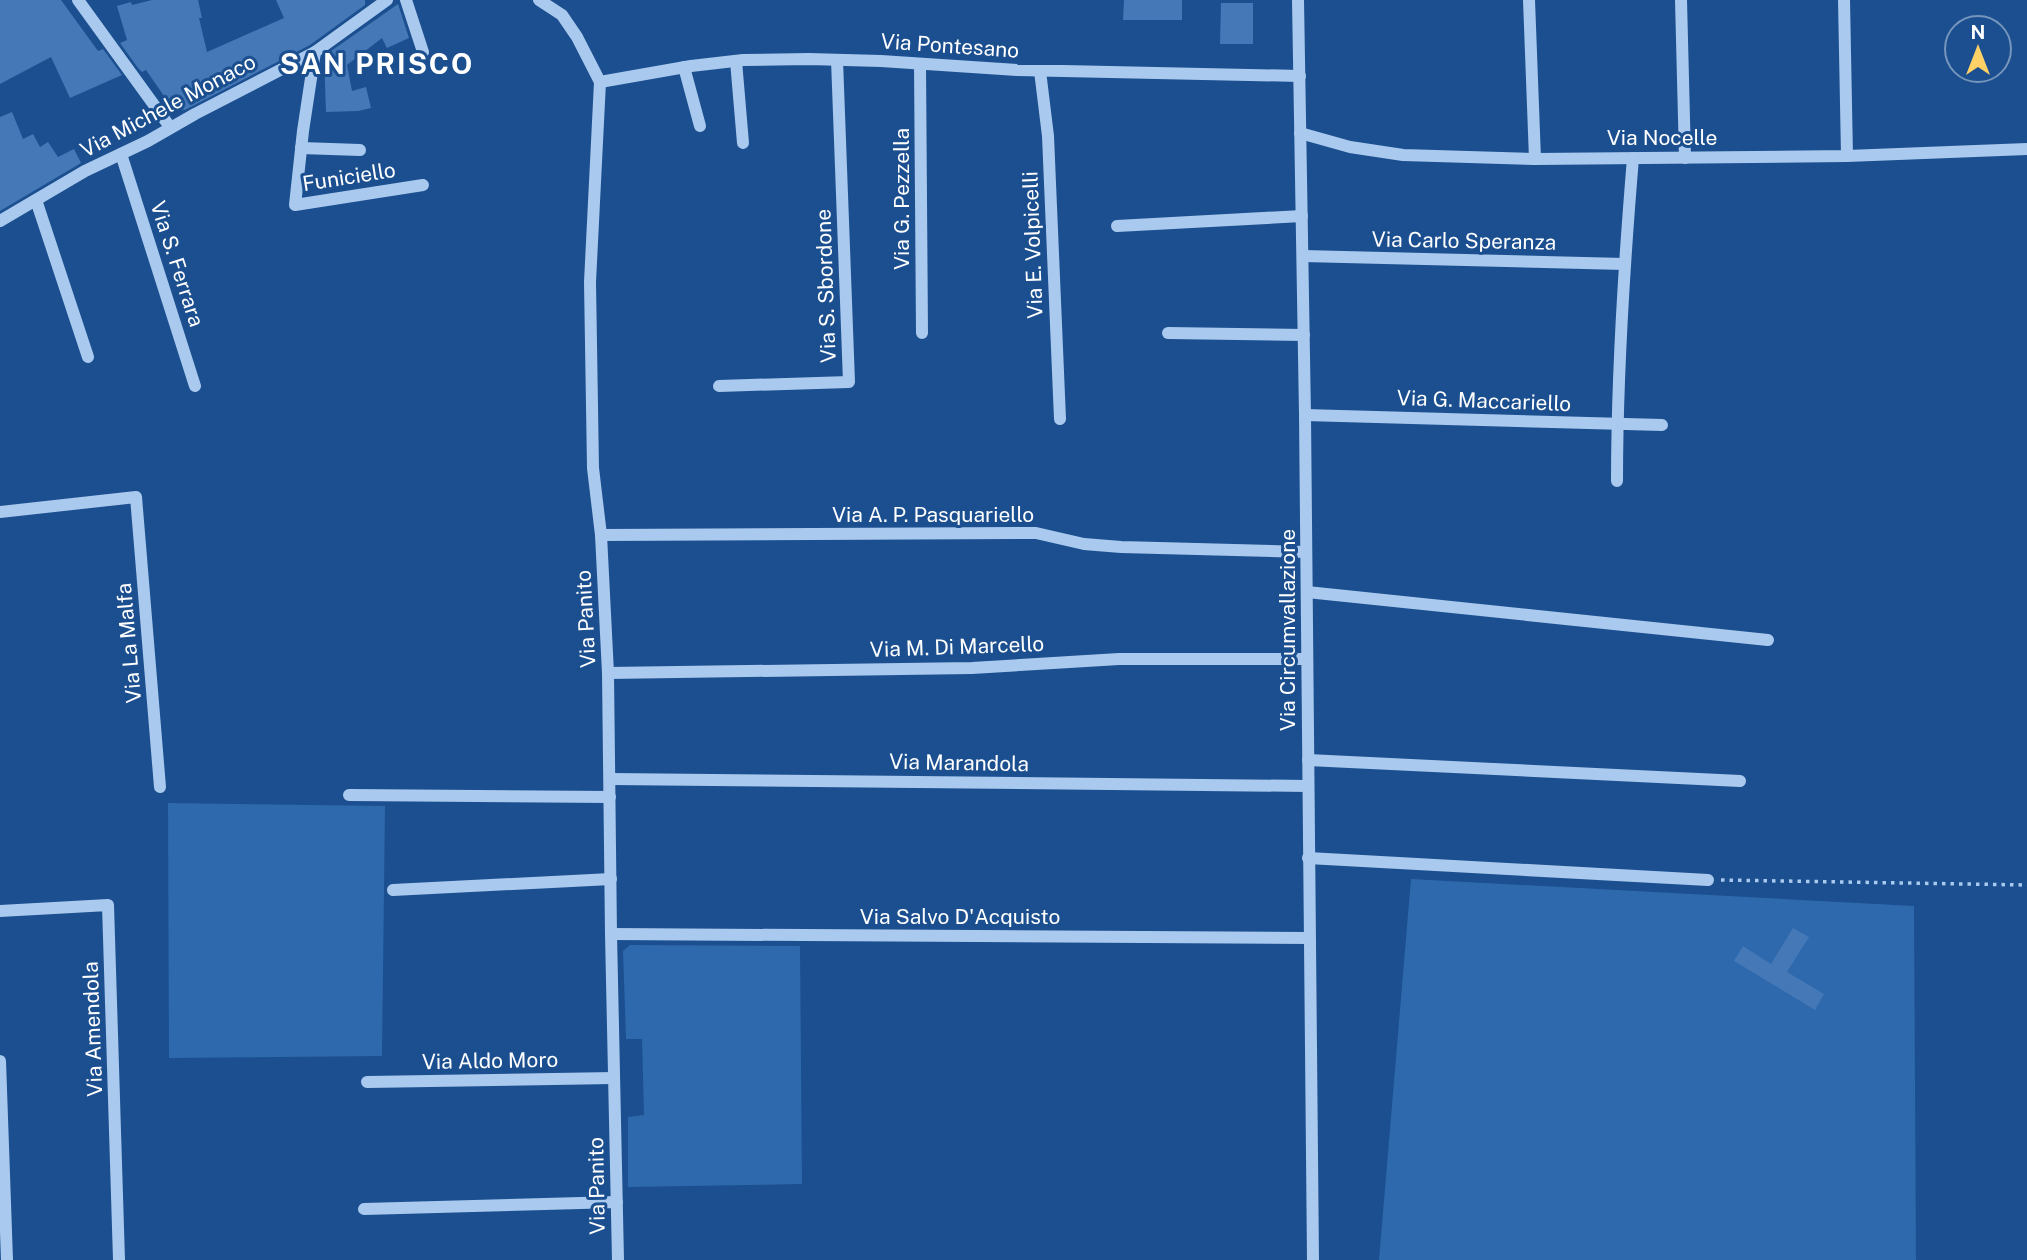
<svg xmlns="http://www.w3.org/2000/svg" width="2027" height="1260" font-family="'Public Sans',sans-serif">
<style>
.green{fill:#2e69ad}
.building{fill:#4478b7}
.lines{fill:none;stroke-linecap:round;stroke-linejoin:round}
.path{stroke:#a9c9ee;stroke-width:3.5;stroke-dasharray:3.5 5;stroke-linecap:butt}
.minor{stroke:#a9c9ee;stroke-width:12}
.labels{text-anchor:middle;stroke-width:6;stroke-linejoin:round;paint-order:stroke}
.street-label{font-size:21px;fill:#fff;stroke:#1b4f8f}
.district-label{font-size:28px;font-weight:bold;letter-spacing:2px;fill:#fff;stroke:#1b4f8f}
</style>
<rect width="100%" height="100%" fill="#1b4f8f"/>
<g class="green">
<path d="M168 803 385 806 382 1056 169 1058Z"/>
<path d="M1411 879 1914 906 1916 1260H1379Z"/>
<path d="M630 945 800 946 802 1184 628 1187V1117L644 1115 642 1039H626L623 951Z"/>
</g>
<g class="building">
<path d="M0 0H61L98 51 103 49 122 75 70 98 51 57 0 84Z"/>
<path d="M152 0H198L202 18H199L207 52 284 18 276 0H365V5L310 45 185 110 173 109 146 70 142 72 138 68 120 43 127 40 117 6 131 2 132 5Z"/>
<path d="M1124 0H1182V20H1123Z"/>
<path d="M1221 3H1253V44H1220Z"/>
<path d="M398 4 409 38 387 48 382 38 347 65 352 91 366 87 371 108 358 111 326 112 324 56Z"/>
<path d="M12 112 23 139 33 134 40 147 48 142 58 157 74 149 81 163 0 211V117Z"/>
<path d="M1793 928 1809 937 1787 972 1824 994 1815 1010 1734 961 1743 946 1771 964Z"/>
</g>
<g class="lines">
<path class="path" d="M1721 880 2027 885"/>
<g class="minor">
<path d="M78 0 170 127"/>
<path d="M406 0 423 52"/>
<path d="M539 0 562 15 577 37 600 82 590 282 593 468 601 535 608 673 611 934 618 1260"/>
<path d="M1298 0 1305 415 1313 1260"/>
<path d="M1529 0 1535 159"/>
<path d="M1681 0 1685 158"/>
<path d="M1844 0 1847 156"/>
<path d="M315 52 303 131 295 205 423 185"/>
<path d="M736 61 743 143"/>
<path d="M920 64 922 333"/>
<path d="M684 67 700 126"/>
<path d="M1040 71 1048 136 1060 419"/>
<path d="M600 82 691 66 743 60 809 59 881 61 1017 70 1300 76"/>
<path d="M1300 133 1350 147 1403 155 1535 159 1847 156 2027 149"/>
<path d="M301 148 360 150"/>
<path d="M121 154 195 386"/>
<path d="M36 200 88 357"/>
<path d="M0 221 85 171 148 141 195 114 315 52 387 0"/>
<path d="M1117 226 1302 216"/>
<path d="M1303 256 1624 264"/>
<path d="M1168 333 1304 335"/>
<path d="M719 386 849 382 837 60"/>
<path d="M1305 415 1662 425"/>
<path d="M1617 481C1617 373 1624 266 1633 158"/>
<path d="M0 512 136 497 160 787"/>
<path d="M601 535 1036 533 1084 544 1121 547 1306 552"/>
<path d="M1307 592 1768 640"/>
<path d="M608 673 972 668 1119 659H1307"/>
<path d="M1308 760 1740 781"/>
<path d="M610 779 1308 786"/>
<path d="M349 795 610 797"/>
<path d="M1308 858 1708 880"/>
<path d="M393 890 611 879"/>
<path d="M0 911 108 905 119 1260"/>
<path d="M611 934 1309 938"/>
<path d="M0 1061 7 1260"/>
<path d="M367 1082 614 1078"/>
<path d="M364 1209 617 1202"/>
</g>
</g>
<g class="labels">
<g class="street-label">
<text transform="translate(950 46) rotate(4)" y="7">Via Pontesano</text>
<text transform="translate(168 106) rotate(-28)" y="7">Via Michele Monaco</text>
<text x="1662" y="145">Via Nocelle</text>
<text transform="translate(349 177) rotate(-9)" y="7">Funiciello</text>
<text transform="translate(902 199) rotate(-90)" y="7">Via G. Pezzella</text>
<text transform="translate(1464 241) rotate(1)" y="7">Via Carlo Speranza</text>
<text transform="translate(1033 245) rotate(-92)" y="7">Via E. Volpicelli</text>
<text transform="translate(177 264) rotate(72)" y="7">Via S. Ferrara</text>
<text transform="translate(826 286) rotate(-92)" y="7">Via S. Sbordone</text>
<text transform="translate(1484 401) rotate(2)" y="7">Via G. Maccariello</text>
<text x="933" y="522">Via A. P. Pasquariello</text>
<text transform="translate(586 619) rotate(-93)" y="7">Via Panito</text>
<text transform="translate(1288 630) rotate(-90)" y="7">Via Circumvallazione</text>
<text transform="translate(129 643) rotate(-95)" y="7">Via La Malfa</text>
<text transform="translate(957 647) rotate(-2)" y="7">Via M. Di Marcello</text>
<text transform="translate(959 763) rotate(1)" y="7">Via Marandola</text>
<text x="960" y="924">Via Salvo D'Acquisto</text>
<text transform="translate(93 1029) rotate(-92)" y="7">Via Amendola</text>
<text transform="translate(490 1061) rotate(-1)" y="7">Via Aldo Moro</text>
<text transform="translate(597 1186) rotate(-91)" y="7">Via Panito</text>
</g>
<g class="district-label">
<text x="377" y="74">SAN PRISCO</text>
</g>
</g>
<g transform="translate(1978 49)"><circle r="33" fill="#1b4f8f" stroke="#7695bc" stroke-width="2"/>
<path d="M0-5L12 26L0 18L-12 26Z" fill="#ffd166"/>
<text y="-10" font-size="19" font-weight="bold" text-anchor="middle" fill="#ffffff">N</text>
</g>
</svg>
